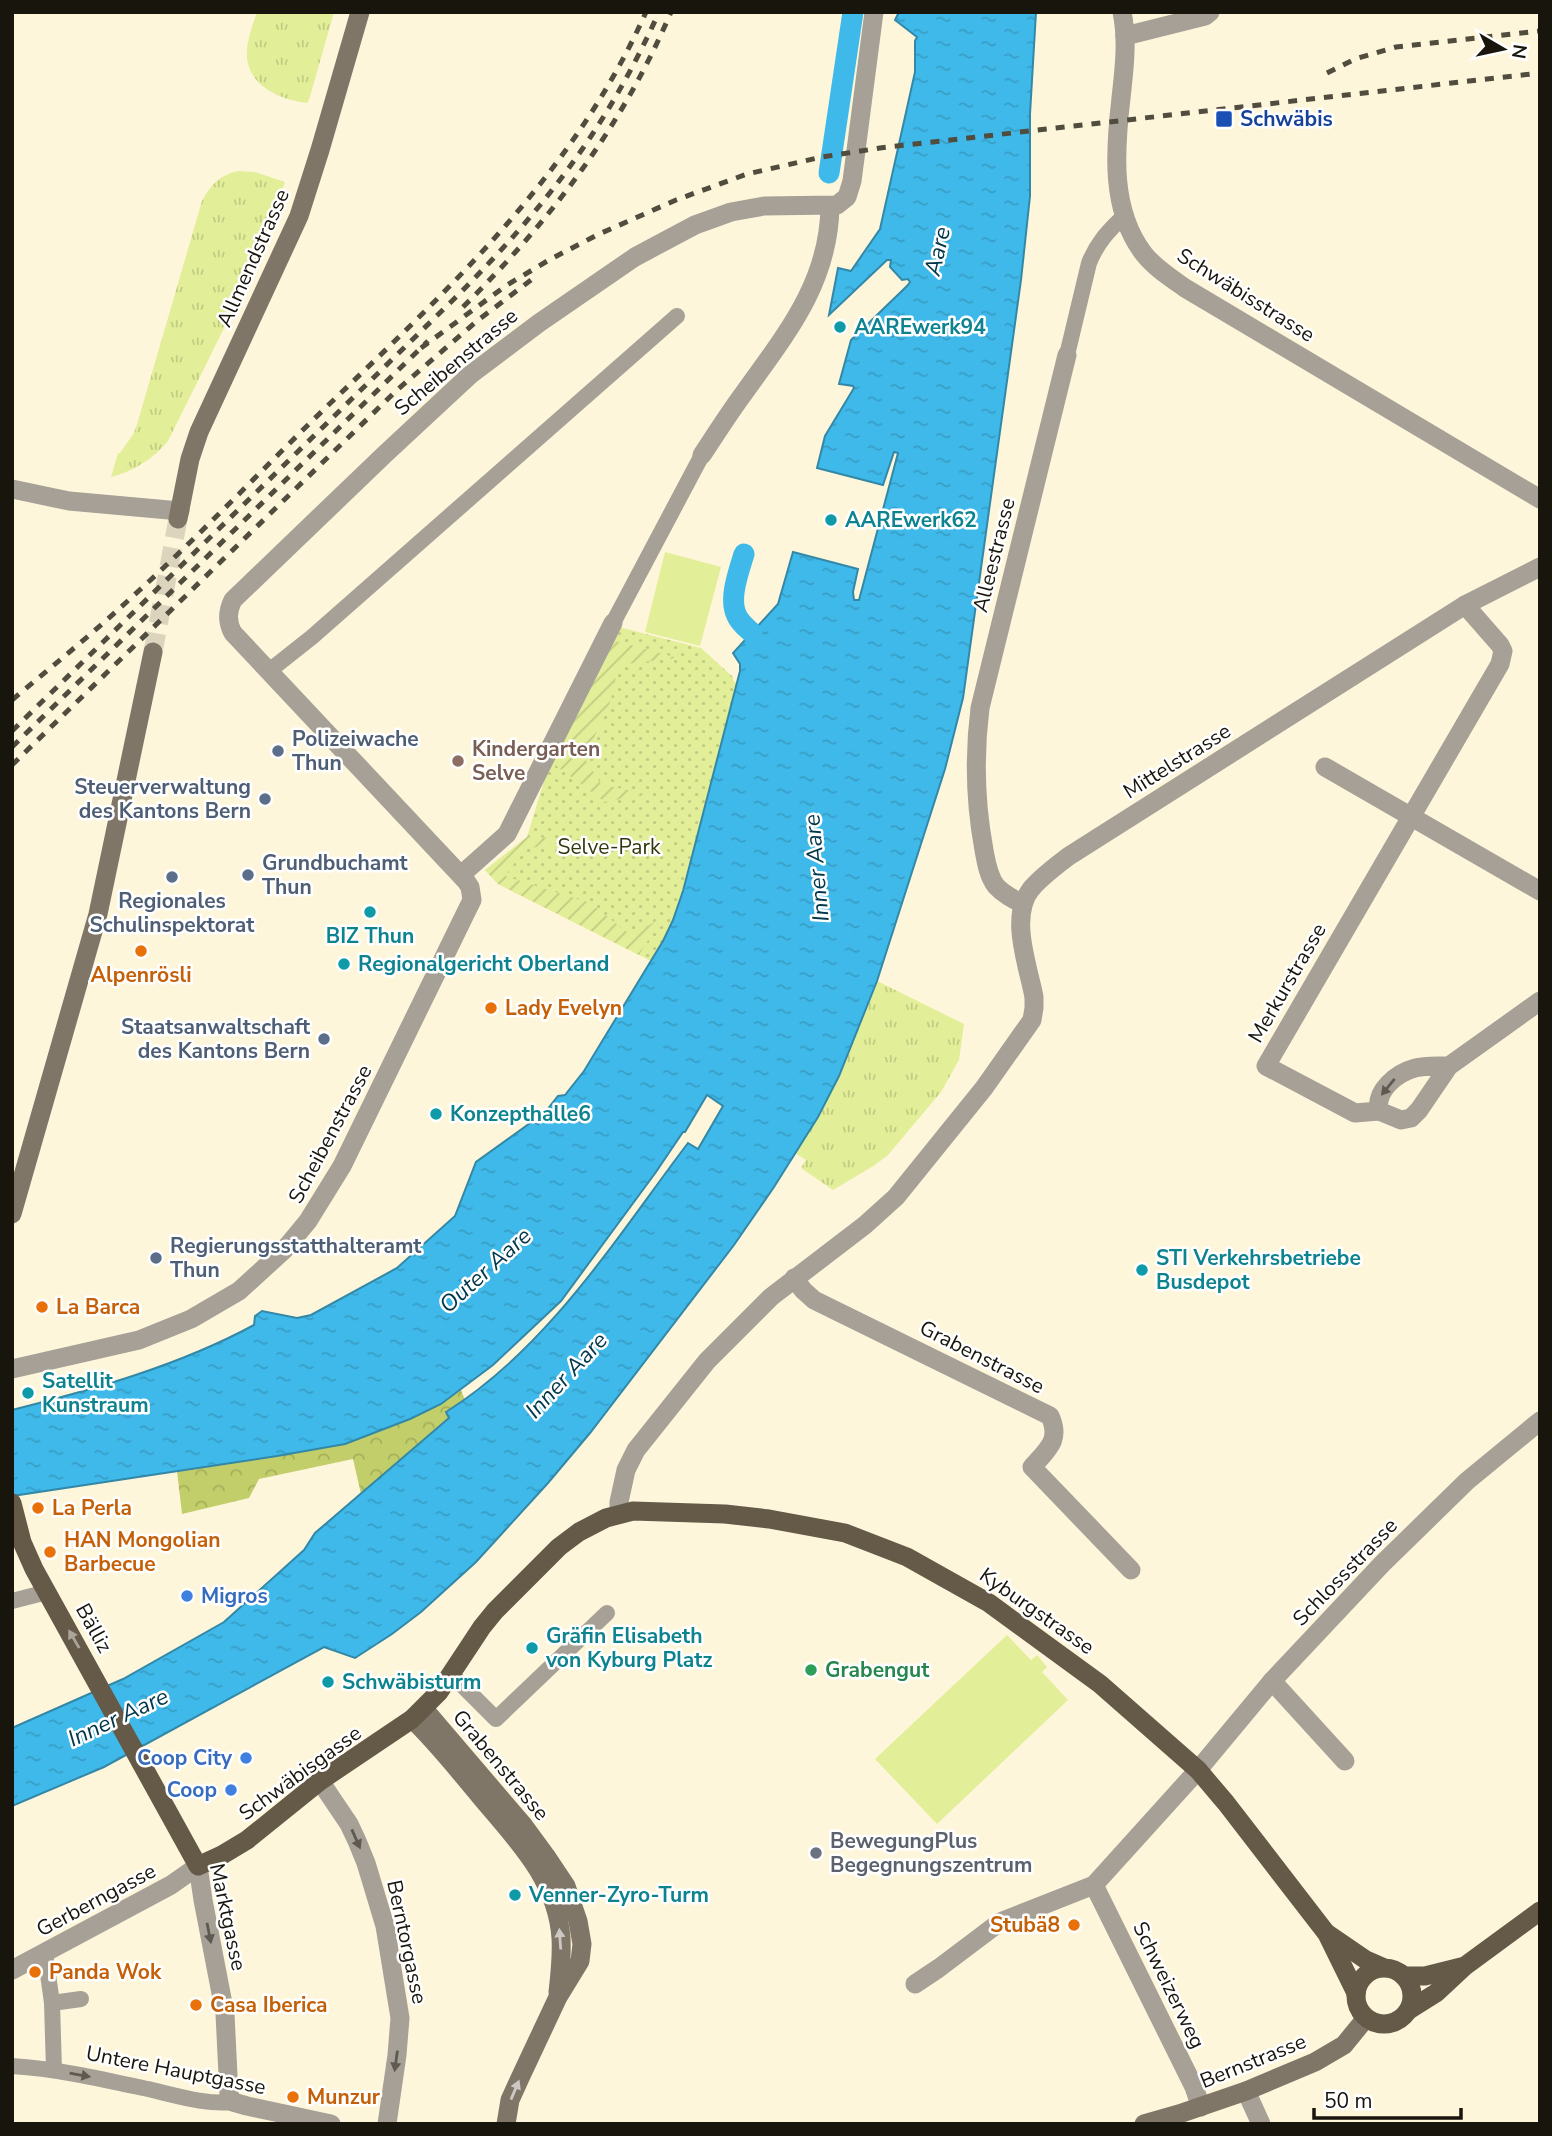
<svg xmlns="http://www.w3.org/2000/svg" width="1552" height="2136" font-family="'Nunito Sans',sans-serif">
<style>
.grass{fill:url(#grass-tufts)}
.forest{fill:url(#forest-crowns)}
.park{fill:url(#park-dots)}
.garden{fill:url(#garden-furrows)}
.pitch{fill:#e2ee98}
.water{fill:url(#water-ripples);stroke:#3388a7;stroke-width:2}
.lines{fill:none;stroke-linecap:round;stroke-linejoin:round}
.canal{stroke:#3fb9e9;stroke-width:21}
.secondary-tunnel{stroke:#dcd4bc;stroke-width:19;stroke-dasharray:19 10;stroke-linecap:butt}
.pedestrian{stroke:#a6a096;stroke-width:16}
.minor{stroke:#a6a096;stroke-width:19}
.tertiary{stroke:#a6a096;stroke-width:19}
.secondary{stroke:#807668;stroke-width:19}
.primary{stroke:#655948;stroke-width:19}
.rail{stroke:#504c3e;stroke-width:5;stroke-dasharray:9 9;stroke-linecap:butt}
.oneway{fill:#5f5a51}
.oneway2{fill:#aaa49a}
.oneway3{fill:#ccc8c3}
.transit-dot{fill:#1a4fb4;stroke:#fff;stroke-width:2.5}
.culture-dot{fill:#0f9aa8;stroke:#fff;stroke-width:2.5}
.service-dot{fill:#5c6f8a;stroke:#fff;stroke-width:2.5}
.education-dot{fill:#8d6e63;stroke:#fff;stroke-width:2.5}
.food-dot{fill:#e8710a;stroke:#fff;stroke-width:2.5}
.shop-dot{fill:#3f7fe0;stroke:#fff;stroke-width:2.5}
.leisure-dot{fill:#2e9e5b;stroke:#fff;stroke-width:2.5}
.worship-dot{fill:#6b7280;stroke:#fff;stroke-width:2.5}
.labels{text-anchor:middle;stroke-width:5;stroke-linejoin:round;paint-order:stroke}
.transit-label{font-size:21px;font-weight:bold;fill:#164399;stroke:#fff;text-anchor:start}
.street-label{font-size:21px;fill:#18150c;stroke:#fff}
.culture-label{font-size:21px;font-weight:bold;fill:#0d838f;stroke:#fff;text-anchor:start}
.service-label{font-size:21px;font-weight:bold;fill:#4e5e75;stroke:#fff;text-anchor:start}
.education-label{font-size:21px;font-weight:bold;fill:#785e54;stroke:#fff;text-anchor:start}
.park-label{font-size:21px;fill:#33370d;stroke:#fff}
.food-label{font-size:21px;font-weight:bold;fill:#c56008;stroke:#fff;text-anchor:start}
.shop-label{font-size:21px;font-weight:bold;fill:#366cbe;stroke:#fff;text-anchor:end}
.leisure-label{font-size:21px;font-weight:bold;fill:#27864d;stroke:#fff;text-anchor:start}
.worship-label{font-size:21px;font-weight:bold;fill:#5b616d;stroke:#fff;text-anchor:start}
.water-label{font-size:23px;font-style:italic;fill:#00374b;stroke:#fff}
</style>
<defs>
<pattern id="grass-tufts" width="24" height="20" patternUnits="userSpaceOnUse" patternTransform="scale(1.75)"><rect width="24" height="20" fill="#e2ee98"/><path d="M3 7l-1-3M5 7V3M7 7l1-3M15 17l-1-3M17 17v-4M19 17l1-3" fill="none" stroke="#c1cb82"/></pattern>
<pattern id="forest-crowns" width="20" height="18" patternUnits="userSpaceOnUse" patternTransform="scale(1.75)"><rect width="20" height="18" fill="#c1ce6a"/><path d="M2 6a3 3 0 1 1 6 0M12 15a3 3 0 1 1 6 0" fill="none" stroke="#a5b05b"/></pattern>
<pattern id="park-dots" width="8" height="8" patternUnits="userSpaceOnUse" patternTransform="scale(1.75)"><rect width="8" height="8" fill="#e2ee98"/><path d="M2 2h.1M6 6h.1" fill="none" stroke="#c1cb82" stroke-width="1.8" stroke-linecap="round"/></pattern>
<pattern id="garden-furrows" width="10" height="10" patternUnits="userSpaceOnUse" patternTransform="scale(1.75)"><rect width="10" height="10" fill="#e2ee98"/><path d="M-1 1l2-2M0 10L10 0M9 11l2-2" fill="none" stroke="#c1cb82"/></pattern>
<pattern id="water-ripples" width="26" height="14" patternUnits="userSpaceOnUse" patternTransform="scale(1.75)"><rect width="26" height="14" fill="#3fb9e9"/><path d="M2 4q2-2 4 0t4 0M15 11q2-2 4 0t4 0" fill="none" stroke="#379ec7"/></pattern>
</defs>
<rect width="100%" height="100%" fill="#fef6db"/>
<g class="grass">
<path d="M257 12H334L309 100 307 103C279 100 244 84 247 50 248 37 253 24 257 12Z"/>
<path d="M238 171 255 172 285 182 272 221 242 292 168 441C153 459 134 471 111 477L118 453H120L134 433 138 421 202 201C210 185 220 175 238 171Z"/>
<path d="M877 981 964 1024 959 1060 941 1092 888 1155 875 1165 833 1190 801 1168 806 1160 795 1153 818 1117 839 1076Z"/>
</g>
<path class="forest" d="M461 1390 465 1400 446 1411 449 1418 361 1494 353 1459 259 1479 249 1498 182 1514 177 1471 345 1444 410 1419 441 1404Z"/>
<path class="park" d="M619 627 701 648 733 677V680L737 684 678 906 663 941 651 961 498 884 485 870 527 837 550 761Z"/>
<g class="garden">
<path d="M612 640 678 658 617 665C615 700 601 727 583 756L601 784 645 794 605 802 550 761Z"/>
<path d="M527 837 583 839 525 849 505 876 590 903 632 936 662 917 639 955 498 884 485 870Z"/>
</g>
<g class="pitch">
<path d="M665 552 721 567 700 646 645 632Z"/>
<path d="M1007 1635 1031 1660 1037 1655 1047 1667 1042 1672 1068 1700 937 1824 875 1759Z"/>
</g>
<path class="water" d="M899 12H1036L1030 114V196L1021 280 963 698 945 769 877 981 839 1076 818 1117 774 1187 734 1245 590 1433 548 1483 476 1562 421 1612 392 1634 355 1658 324 1647 104 1767 12 1806V1728L123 1679 224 1622 304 1550 315 1533 449 1418 446 1412C549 1347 616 1238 688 1143L698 1149 723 1106 707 1095 685 1132H683L656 1172 561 1301 493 1365 441 1404 410 1419 345 1444 277 1456 12 1496V1410C95 1389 178 1366 254 1325L255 1316 262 1311 297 1318 311 1315 397 1268 455 1216 476 1162 533 1121 538 1124 539 1120 558 1096 565 1095 584 1071 663 941 673 920 683 891 740 671V664L733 653 778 604 793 552 858 569 853 592 854 600H859L898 453 894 452 883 485 817 468 825 436 854 388 853 386 839 384 851 340 907 286 910 282 908 279 902 280 890 267 891 260H887L829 315 838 268 851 271 880 229 915 72V41L917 37 895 20Z"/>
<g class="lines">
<g class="canal">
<path d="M829 173 853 12"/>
<path d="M744 554C739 571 728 599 737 616 740 623 747 628 752 633"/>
</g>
<path class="secondary-tunnel" d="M153 652 178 519"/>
<g class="pedestrian">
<path d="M1067 355 1089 263C1097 243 1108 231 1124 216"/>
<path d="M613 623 702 455"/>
<path d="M269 671 312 637 677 316"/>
<path d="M12 1601 47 1592"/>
<path d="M451 1674 496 1719 607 1613"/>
<path d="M45 1953 52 2003 54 2070"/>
<path d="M52 2003 81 1999"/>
<path d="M12 2066C60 2069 106 2080 152 2090 178 2096 207 2105 233 2102"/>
</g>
<g class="minor">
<path d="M1122 12C1128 41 1124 70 1121 98 1115 150 1110 210 1144 254 1155 268 1171 278 1185 288L1540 499"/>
<path d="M1125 36 1205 16 1210 12"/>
<path d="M702 455C716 434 729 413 744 393 786 334 829 283 830 206"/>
<path d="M1325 767 1540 891"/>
<path d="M461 875 507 834 613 623"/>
<path d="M1023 904C1013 899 1003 894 996 886 988 876 986 861 984 850 975 802 974 756 980 708L1067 355"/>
<path d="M1449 1066C1439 1066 1425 1065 1415 1068 1397 1073 1375 1090 1379 1111L1401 1120 1411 1118 1419 1110 1449 1066 1540 1001"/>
<path d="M1379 1111 1355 1113 1266 1066 1500 664 1503 651 1500 645 1465 605"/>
<path d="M794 1278 803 1290 814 1300 1050 1416C1061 1440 1048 1449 1032 1467L1131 1570"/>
<path d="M12 1369 139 1340 191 1319 239 1291 284 1250 308 1221 342 1166 472 900 470 887 466 881 233 633C227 622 227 612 233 600L384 455 470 375 539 323 635 257 695 225 731 212 764 206 837 205 847 197 852 181 874 12"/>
<path d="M619 1514V1502L626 1470 636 1450 707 1361 771 1297 865 1225 896 1197 984 1088 1032 1020 1034 1008V997C1028 965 1009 917 1031 889 1042 876 1056 866 1069 856L1465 605 1540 567"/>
<path d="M1272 1681 1345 1761"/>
<path d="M320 1781 349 1824 357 1841 366 1863 385 1926 400 2018 397 2055 387 2124"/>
<path d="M1094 1885 1194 2087 1201 2107"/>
<path d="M12 1970 171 1885 198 1866 203 1900 225 2014 229 2095 233 2102 247 2106 331 2124"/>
<path d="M915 1984 939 1968 1000 1922 1094 1885 1198 1770 1272 1681 1382 1564 1467 1481 1540 1421"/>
<path d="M1246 2091 1261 2124"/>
</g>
<path class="tertiary" d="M12 489 69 501 180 511"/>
<g class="secondary">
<path d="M178 519 190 459 199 432 299 216 320 150 360 12"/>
<path d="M12 1214 98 914 153 652"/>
<path d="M424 1709 524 1826 546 1856 566 1886 578 1921 582 1944 580 1961 558 1997 520 2078 510 2100 506 2124"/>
<path d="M412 1719C437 1743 458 1770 480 1796 516 1839 557 1879 561 1938 562 1956 560 1975 558 1992"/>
<path d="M1144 2124 1179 2114 1246 2091 1315 2062 1344 2045 1366 2018"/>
</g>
<g class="primary">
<path d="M12 1503 22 1542 34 1569 198 1866 222 1855 247 1840 320 1781 412 1719 439 1692 482 1627 495 1611 559 1547 579 1532 606 1518 633 1511 725 1514 769 1519 845 1533 907 1557 989 1603 1100 1684 1198 1770 1226 1803 1327 1934 1356 1993"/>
<path d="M1328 1934 1366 1960 1382 1967"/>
<circle cx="1384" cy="1996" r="28"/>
<path d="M1404 1976H1425L1461 1967"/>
<path d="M1409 2010 1436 1993 1465 1966 1540 1911"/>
</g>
<g class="rail">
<path d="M1327 73 1355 59 1396 47 1540 31"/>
<path d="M463 307C551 220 622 127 671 12"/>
<path d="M421 348 507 285 549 260 597 235 676 200 747 174 822 157 880 148 1540 73"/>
<path d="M12 700C49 669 86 639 121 607 188 547 250 482 314 419 443 294 571 180 646 12"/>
<path d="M12 731 455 298C544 209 607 128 659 12"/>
<path d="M12 747 428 341"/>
<path d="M12 765 397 390 477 321 531 280"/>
</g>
</g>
<defs><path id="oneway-solid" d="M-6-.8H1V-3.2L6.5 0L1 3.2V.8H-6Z" transform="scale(1.75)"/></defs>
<g class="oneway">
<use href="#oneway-solid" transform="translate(1388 1087) rotate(129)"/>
<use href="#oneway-solid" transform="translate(356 1839) rotate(66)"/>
<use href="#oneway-solid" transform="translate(209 1933) rotate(79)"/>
<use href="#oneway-solid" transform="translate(396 2061) rotate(98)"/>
<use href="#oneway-solid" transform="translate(80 2075) rotate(10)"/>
</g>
<use class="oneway2" href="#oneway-solid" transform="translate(74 1639) rotate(-120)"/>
<g class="oneway3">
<use href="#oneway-solid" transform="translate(560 1939) rotate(-94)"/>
<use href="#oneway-solid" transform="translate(515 2090) rotate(-67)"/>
</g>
<rect class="transit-dot" x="1215" y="110" width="18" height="18" rx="3.5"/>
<g class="culture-dot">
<circle cx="840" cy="327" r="7"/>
<circle cx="831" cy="520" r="7"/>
<circle cx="370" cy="912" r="7"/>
<circle cx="344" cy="964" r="7"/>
<circle cx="436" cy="1114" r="7"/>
<circle cx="1142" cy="1270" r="7"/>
<circle cx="28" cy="1393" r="7"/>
<circle cx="532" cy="1648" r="7"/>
<circle cx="328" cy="1682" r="7"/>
<circle cx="515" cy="1895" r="7"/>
</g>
<g class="service-dot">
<circle cx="278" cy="751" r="7"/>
<circle cx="265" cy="799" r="7"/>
<circle cx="248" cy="875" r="7"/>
<circle cx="172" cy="877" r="7"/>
<circle cx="324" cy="1039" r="7"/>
<circle cx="156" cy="1258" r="7"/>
</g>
<circle class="education-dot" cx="458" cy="761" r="7"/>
<g class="food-dot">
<circle cx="141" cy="951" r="7"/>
<circle cx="491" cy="1008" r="7"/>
<circle cx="42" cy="1307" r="7"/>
<circle cx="38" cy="1508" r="7"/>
<circle cx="50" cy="1552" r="7"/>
<circle cx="1074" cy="1925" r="7"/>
<circle cx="35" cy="1972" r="7"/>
<circle cx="196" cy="2005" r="7"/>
<circle cx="293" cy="2097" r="7"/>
</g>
<g class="shop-dot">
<circle cx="187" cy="1596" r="7"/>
<circle cx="246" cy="1758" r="7"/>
<circle cx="231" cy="1790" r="7"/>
</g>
<circle class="leisure-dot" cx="811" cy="1670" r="7"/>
<circle class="worship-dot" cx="816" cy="1853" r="7"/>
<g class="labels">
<g class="transit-label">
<text x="1240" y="126">Schwäbis</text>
</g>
<g class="street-label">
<text transform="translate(253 258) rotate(-66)" y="7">Allmendstrasse</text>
<text transform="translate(1246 295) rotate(32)" y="7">Schwäbisstrasse</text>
<text transform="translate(456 362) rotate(-40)" y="7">Scheibenstrasse</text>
<text transform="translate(994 555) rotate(-76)" y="7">Alleestrasse</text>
<text transform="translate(1177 761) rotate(-32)" y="7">Mittelstrasse</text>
<text transform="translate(1287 983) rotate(-60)" y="7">Merkurstrasse</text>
<text transform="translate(330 1134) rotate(-62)" y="7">Scheibenstrasse</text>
<text transform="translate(982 1357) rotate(27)" y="7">Grabenstrasse</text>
<text transform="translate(1345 1572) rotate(-46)" y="7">Schlossstrasse</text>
<text transform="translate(1037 1611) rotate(35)" y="7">Kyburgstrasse</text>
<text transform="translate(94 1628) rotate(61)" y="7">Bälliz</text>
<text transform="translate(501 1765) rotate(50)" y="7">Grabenstrasse</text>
<text transform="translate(300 1773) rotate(-36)" y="7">Schwäbisgasse</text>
<text transform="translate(96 1900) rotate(-28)" y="7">Gerberngasse</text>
<text transform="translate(228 1917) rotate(78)" y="7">Marktgasse</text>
<text transform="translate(407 1942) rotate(78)" y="7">Berntorgasse</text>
<text transform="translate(1169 1985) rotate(64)" y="7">Schweizerweg</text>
<text transform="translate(1253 2061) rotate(-22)" y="7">Bernstrasse</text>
<text transform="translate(176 2070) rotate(11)" y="7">Untere Hauptgasse</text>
</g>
<g class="culture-label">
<text x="854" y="334">AAREwerk94</text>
<text x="845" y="527">AAREwerk62</text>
<text x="370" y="943" text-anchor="middle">BIZ Thun</text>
<text x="358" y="971">Regionalgericht Oberland</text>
<text x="450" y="1121">Konzepthalle6</text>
<text x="1156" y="1265">STI Verkehrsbetriebe<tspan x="1156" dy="24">Busdepot</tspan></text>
<text x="42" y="1388">Satellit<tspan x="42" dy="24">Kunstraum</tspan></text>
<text x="546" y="1643">Gräfin Elisabeth<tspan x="546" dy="24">von Kyburg Platz</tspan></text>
<text x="342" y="1689">Schwäbisturm</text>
<text x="529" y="1902">Venner-Zyro-Turm</text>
</g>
<g class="service-label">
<text x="292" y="746">Polizeiwache<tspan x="292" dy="24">Thun</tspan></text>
<text x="251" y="794" text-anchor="end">Steuerverwaltung<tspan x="251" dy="24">des Kantons Bern</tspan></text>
<text x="262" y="870">Grundbuchamt<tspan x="262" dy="24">Thun</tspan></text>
<text x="172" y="908" text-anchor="middle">Regionales<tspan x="172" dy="24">Schulinspektorat</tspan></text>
<text x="310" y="1034" text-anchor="end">Staatsanwaltschaft<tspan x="310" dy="24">des Kantons Bern</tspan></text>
<text x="170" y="1253">Regierungsstatthalteramt<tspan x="170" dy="24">Thun</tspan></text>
</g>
<g class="education-label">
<text x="472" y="756">Kindergarten<tspan x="472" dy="24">Selve</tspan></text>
</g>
<g class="park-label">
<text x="609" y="854">Selve-Park</text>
</g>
<g class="food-label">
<text x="141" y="982" text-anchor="middle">Alpenrösli</text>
<text x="505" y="1015">Lady Evelyn</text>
<text x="56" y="1314">La Barca</text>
<text x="52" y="1515">La Perla</text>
<text x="64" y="1547">HAN Mongolian<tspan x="64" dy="24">Barbecue</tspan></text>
<text x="1060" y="1932" text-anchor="end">Stubä8</text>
<text x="49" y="1979">Panda Wok</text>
<text x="210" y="2012">Casa Iberica</text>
<text x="307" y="2104">Munzur</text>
</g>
<g class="shop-label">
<text x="201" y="1603" text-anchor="start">Migros</text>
<text x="232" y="1765">Coop City</text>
<text x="217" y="1797">Coop</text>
</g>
<g class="leisure-label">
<text x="825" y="1677">Grabengut</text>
</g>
<g class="worship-label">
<text x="830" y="1848">BewegungPlus<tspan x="830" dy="24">Begegnungszentrum</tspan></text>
</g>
<g class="water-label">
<text transform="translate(937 251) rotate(-77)" y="8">Aare</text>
<text transform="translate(816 868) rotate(-95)" y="8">Inner Aare</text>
<text transform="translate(485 1270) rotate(-42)" y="8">Outer Aare</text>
<text transform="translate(566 1375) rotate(-47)" y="8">Inner Aare</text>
<text transform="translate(118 1717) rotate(-25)" y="8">Inner Aare</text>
</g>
</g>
<rect width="1552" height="2136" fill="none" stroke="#18150c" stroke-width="28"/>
<g transform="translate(1503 49) rotate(99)" stroke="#ffffff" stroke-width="5" paint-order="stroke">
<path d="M0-5L12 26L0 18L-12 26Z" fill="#18150c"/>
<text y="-10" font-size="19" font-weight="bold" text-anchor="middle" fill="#18150c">N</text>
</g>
<path d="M1314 2108v10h147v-10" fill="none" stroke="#18150c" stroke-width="3.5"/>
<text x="1324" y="2108" font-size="21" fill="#18150c" stroke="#ffffff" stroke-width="5" paint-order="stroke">50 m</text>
</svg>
